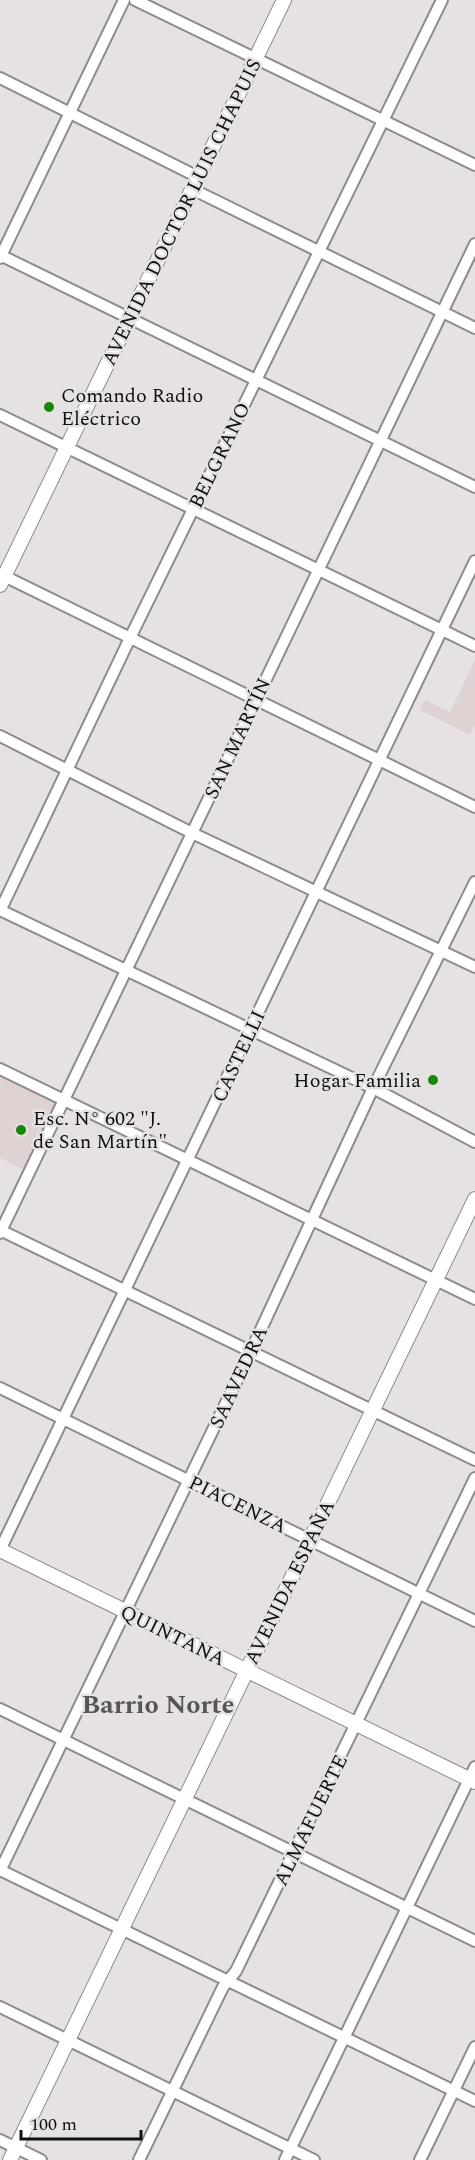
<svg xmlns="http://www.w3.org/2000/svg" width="475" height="2160" font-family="Spectral,serif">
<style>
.built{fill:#ded2d3}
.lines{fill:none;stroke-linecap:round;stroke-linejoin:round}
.minor-casing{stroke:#8e8b8b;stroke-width:14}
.major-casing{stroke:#8e8b8b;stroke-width:16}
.minor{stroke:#fff;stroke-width:10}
.major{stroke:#fff;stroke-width:14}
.poi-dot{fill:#158806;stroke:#e6e2e3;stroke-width:2}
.labels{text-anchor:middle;stroke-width:5;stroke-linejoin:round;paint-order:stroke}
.street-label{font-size:20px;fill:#111010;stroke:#e6e2e3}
.poi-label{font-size:20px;fill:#111010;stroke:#e6e2e3;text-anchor:start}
.district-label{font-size:26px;font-weight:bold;fill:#575454;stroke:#e6e2e3}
</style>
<rect width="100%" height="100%" fill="#e6e2e3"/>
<g class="built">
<path d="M475 660V725L470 735 420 710 425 700 450 712Z"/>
<path d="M0 1076 55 1103 23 1169 0 1158Z"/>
</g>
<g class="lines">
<g class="minor-casing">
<g id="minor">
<path d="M135 0 475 165"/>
<path d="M0 78 198 177"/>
<path d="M192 189 475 328"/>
<path d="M0 255 475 487"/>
<path d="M0 258 124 0"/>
<path d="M0 415 475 646"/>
<path d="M0 574 475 807"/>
<path d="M0 736 192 833 475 967"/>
<path d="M0 910 373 1088 475 1142"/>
<path d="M0 911 130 638 442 0"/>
<path d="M0 1069 475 1299"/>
<path d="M0 1230 475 1460"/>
<path d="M0 1233 475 244"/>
<path d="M0 1388 475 1621"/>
<path d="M0 1550 475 561"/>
<path d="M0 1709 475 1941"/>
<path d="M0 1870 475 2101"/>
<path d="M0 1871 250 1353 373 1088 475 882"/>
<path d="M0 2007 314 2160"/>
<path d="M0 2140 41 2160"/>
<path d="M139 2160 223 1987 236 1971 475 1478"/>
<path d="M285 2160 475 1767"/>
<path d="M420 2160 475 2047"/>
</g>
</g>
<g class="major-casing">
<g id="major">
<path d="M0 585 284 0"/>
<path d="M0 1550 475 1782"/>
<path d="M10 2160 475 1199"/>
</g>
</g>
<use href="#minor" class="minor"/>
<use href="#major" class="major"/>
</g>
<g class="poi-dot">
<circle cx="49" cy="407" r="6"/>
<circle cx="433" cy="1080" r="6"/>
<circle cx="21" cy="1130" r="6"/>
</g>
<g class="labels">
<g class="street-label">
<text transform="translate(181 212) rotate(-64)" y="7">AVENIDA DOCTOR LUIS CHAPUIS</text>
<text transform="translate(219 455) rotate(-64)" y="7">BELGRANO</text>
<text transform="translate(237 738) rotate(-65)" y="7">SAN MARTÍN</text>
<text transform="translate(238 1056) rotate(-65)" y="7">CASTELLI</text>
<text transform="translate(238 1377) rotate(-65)" y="7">SAAVEDRA</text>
<text transform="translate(238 1504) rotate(26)" y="7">PIACENZA</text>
<text transform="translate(289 1582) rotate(-64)" y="7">AVENIDA ESPAÑA</text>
<text transform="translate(173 1635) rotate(26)" y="7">QUINTANA</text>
<text transform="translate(310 1820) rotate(-64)" y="7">ALMAFUERTE</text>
</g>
<g class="poi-label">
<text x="61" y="402">Comando Radio<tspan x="61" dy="23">Eléctrico</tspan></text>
<text x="421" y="1087" text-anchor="end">Hogar Familia</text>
<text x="33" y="1125">Esc. N° 602 "J.<tspan x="33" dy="23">de San Martín"</tspan></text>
</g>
<g class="district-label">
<text x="158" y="1713">Barrio Norte</text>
</g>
</g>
<path d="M21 2130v9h120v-9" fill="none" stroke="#111010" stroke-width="3"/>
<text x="30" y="2130" font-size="18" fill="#111010" stroke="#e6e2e3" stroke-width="4.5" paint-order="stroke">100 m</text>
</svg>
